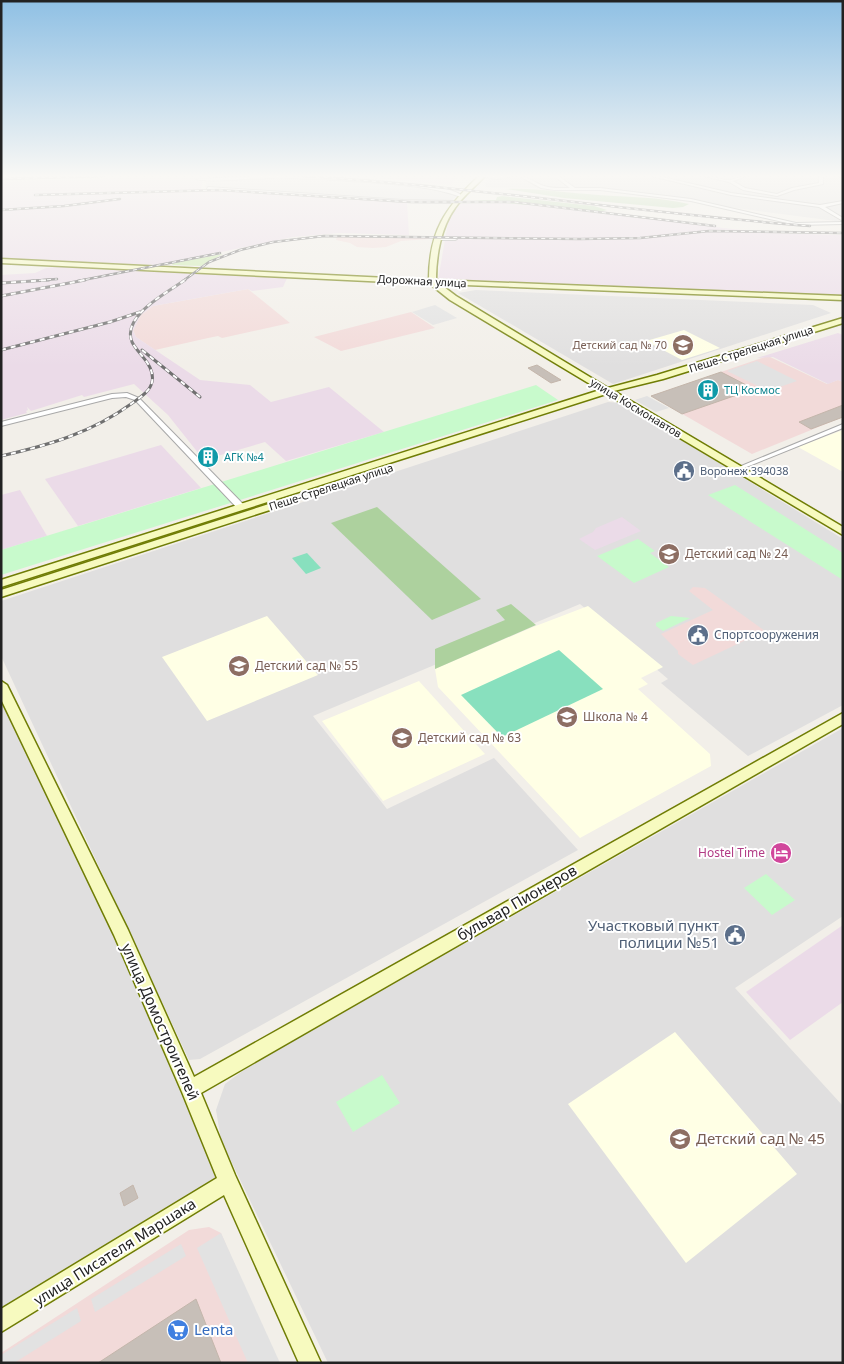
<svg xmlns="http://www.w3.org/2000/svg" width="844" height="1364" font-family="'Noto Sans',sans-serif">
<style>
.residential{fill:#e0dfdf}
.commercial{fill:#f2dad9}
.industrial{fill:#ebdbe8}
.education{fill:#ffffe5}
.grass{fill:#cdebb0}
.forest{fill:#add19e}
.park{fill:#c8facc}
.pitch{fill:#88e0be}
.parking{fill:#e2e2e2}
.building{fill:#c7bfb8;stroke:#c4b6ab}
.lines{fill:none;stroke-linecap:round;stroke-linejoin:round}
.street-casing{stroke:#a9a9a9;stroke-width:2}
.secondary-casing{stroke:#707d05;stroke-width:3}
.street{fill:#fff;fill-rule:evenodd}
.secondary{fill:#f7fabf;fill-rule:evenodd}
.rail-far1-casing{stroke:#707070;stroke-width:2.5}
.rail-casing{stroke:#707070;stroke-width:3}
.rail-far1{stroke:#fff;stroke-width:1;stroke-dasharray:4;stroke-linecap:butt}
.rail{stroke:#fff;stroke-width:2;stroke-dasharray:5;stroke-linecap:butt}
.labels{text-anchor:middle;stroke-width:4;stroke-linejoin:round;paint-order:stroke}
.far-street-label{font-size:11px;fill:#222;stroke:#fff}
.far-education-label{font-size:11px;fill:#785e54;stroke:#fff;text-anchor:end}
.far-culture-label{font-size:11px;fill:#0d838f;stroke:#fff;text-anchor:start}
.far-service-label{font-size:11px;fill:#4e5e75;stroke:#fff;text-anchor:start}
.education-label{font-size:12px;fill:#785e54;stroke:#fff;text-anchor:start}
.service-label{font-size:12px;fill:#4e5e75;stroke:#fff;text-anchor:start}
.hotel-label{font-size:12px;fill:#b23c85;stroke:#fff;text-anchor:end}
.near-street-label{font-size:15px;fill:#222;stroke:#fff}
.near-service-label{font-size:15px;fill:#4e5e75;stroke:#fff;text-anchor:end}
.near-education-label{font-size:15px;fill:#785e54;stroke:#fff;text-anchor:start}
.near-shop-label{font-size:15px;fill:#366cbe;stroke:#fff;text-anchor:start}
</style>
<rect width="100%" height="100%" fill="#f2efe9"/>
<g class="residential">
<path d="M492 176H843V222L598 190 486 187 485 184Z"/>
<path d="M294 178 392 185 453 192 458 195 451 201 406 200 205 187 207 181 213 180Z"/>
<path d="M476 290 813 305 831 313 613 384 458 293Z"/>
<path d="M608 402 621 403 843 539V705L748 756 661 683 668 679 580 604 313 716 387 809 494 758 578 850 200 1059 189 1060 1 656V601Z"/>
<path d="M1 685 228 1182 1 1321Z"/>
<path d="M843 728V916L735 988 843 1106V1363H328L221 1140 216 1110 225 1084 248 1067Z"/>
</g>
<g class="commercial">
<path d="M356 236 428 238 429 239 401 241 386 247 373 248 357 247 350 243 336 240 337 237Z"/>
<path d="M248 289 290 323 222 338 218 336 208 338 155 350 136 337 133 330 141 315 153 306Z"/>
<path d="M411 312 435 328 341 351 314 337Z"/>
<path d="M768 356 827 384 838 380 843 382V417L752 454 651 396Z"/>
<path d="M693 587 705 588 765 631 693 665 678 654V651L661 634 713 610 689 591Z"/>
<path d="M209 1227 221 1233 277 1363H1V1353L189 1230Z"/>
</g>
<g class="industrial">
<path d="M204 176 201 189 407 203 409 235 339 233 293 237 159 265 1 259V182Z"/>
<path d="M357 176H431L456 178 451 185Z"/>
<path d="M514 203 767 233 843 235V296L438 280 449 217 458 204Z"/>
<path d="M67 266 288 276 283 287 252 291 248 289 153 306 141 315 133 331 136 337 200 380 250 385 271 402 329 387 384 432 286 461 265 442 207 459 199 454 168 415 134 384 84 397 82 395 31 411 27 407 28 410 26 411 27 413 1 420V275L35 273 46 268Z"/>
<path d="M838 333 843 335V382L838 380 828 384 773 357 757 358Z"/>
<path d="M161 445 201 488 78 526 45 479Z"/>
<path d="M20 490 47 536 1 550V495Z"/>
<path d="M622 517 641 531 595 550 579 539 593 532 596 528Z"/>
<path d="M843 925V1002L790 1040 746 992Z"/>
</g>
<g class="education">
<path d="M684 330 720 348 682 360 646 341Z"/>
<path d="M843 430V472L798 447Z"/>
<path d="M588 606 663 667 641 678 648 684 638 689 710 754 711 766 580 838 438 687 435 669 533 627Z"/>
<path d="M267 616 318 675 207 721 162 657Z"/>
<path d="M419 681 485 754 383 801 322 721Z"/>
<path d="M675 1032 797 1174 686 1263 568 1104Z"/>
</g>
<path class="grass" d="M223 254 201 266 172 265 173 263Z"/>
<g class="forest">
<path d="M506 189C538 188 567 193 598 195 629 197 659 197 689 204L683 207 673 208 564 198Z"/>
<path d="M502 196 594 206 607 210 599 212 531 204 526 205 473 200H496L497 197Z"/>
<path d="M377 507 481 599 432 620 331 523Z"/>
<path d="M511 604 536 625 435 669V649L505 620 496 610Z"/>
</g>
<g class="park">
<path d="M536 385 558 400 1 575V550Z"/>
<path d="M735 485 843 553V580L708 495Z"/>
<path d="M638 539 655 551 650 553 669 567 634 583 597 556Z"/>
<path d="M671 616 690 618 663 631 656 626V623Z"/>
<path d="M766 874 795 900 772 915 744 888Z"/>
<path d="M382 1075 400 1103 353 1132 336 1102Z"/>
</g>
<g class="pitch">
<path d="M307 553 321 568 306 574 292 558Z"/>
<path d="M559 650 603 689 502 737 461 695Z"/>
</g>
<g class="parking">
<path d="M435 305 457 318 433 325 412 312Z"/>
<path d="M757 361 797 381 768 391 727 371Z"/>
<path d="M647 396 669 408 656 412 635 400Z"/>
<path d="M221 1233 280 1363H248L197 1248Z"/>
<path d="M181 1244 186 1256 95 1312 91 1299Z"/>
<path d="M77 1308 81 1321 14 1363H1V1355Z"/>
</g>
<g class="building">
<path d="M537 365 561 380 551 383 528 368Z"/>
<path d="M721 372 754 389 682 414 651 396Z"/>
<path d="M843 405V417L811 429 799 422Z"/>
<path d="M133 1185 138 1198 124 1206 120 1193Z"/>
<path d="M196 1299 221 1363H98Z"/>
</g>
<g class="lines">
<g class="street-casing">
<g id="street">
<path d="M260 176C307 176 353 178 399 183 419 185 446 185 463 196L461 197C431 186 399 185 367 182 334 180 301 177 268 178 252 178 209 183 196 179Z"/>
<path d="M480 176H513L497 179Z"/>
<path d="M519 176C527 176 534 182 541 185 550 189 560 188 570 188L554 176H558L575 188H600L691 199 796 223 843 222V224L796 225 691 201 600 190H554L541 188Z"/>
<path d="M651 176H658L731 193 820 205 843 201V203L825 207 843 218V221L819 207 731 195Z"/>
<path d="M704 176C713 176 721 180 729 180 735 179 740 176 746 176L733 181 745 188 777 194 792 188 819 183V176H823V184L794 190 777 196 743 190 729 182Z"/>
<path d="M838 176H843V177H839Z"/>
<path d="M208 187 403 200 456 201 458 202 456 203 403 202 207 189Z"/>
<path d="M439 238H455L457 239 455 240H437Z"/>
<path d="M127 393 139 398 244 505V509H238L135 400 126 397 112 398 1 426V422L112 394Z"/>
<path d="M843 424V428L739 470H735L734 469Z"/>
</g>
</g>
<g class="secondary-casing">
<g id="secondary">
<path d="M479 176H485C475 187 463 196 455 208 441 227 436 256 436 280L843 296V300L440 284 456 296 608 388 657 375 843 318V323L663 379 614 391 843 527V535L606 394 1 587V580L600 390 450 300 430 284 1 263V259L429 280C429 231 445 208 479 176Z"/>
<path d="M272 503 277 506 276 508 1 597V590Z"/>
<path d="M1 681 7 685 128 930 194 1077 843 713V724L201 1093 235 1175 321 1363H299L224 1195 1 1332V1309L217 1178 182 1092 114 935 1 699Z"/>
</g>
</g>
<use href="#street" class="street"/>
<use href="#secondary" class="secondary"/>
<g class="rail-far1-casing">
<g id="rail-far1">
<path d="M300 176C471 186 640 213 810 226"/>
<path d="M1 179 104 176"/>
<path d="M35 195 219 190 411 202H514L715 226"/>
<path d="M1 210 64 206 120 199"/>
<path d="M31 281 57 279"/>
<path d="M78 281 220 253"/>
<path d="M183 281 209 262 240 250 273 242 324 236 580 239 640 238 709 231 843 233"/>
</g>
</g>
<g class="rail-casing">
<g id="rail">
<path d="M1 283 49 280"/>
<path d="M1 296 85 280"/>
<path d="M1 350 110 322 140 312"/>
<path d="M142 350 200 397"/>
<path d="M1 456C49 445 91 433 131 404 139 398 150 392 152 382 154 373 149 364 143 357 140 353 135 348 132 342 121 316 168 292 185 280"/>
</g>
</g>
<use href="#rail-far1" class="rail-far1"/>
<use href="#rail" class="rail"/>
</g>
<linearGradient id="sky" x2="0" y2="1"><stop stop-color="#8fc0e4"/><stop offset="0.48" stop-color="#f9f8f5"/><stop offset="1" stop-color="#f9f8f5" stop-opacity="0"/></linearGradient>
<rect width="844" height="367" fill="url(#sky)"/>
<defs>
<g id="school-disc" transform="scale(1.125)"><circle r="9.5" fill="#8d6e63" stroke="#fff"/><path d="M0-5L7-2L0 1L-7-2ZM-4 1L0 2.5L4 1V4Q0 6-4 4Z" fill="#fff"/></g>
<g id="building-disc" transform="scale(1.125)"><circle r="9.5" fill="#0f9aa8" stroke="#fff"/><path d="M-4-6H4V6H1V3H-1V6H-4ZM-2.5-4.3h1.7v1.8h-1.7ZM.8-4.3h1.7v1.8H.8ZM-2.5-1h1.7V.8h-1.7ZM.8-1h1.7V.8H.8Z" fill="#fff"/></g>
<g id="civic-disc" transform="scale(1.125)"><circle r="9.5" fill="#5c6f8a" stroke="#fff"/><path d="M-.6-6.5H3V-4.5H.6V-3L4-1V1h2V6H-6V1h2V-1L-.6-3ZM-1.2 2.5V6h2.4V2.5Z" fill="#fff"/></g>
<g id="hotel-disc" transform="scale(1.125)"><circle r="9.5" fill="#d1479c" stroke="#fff"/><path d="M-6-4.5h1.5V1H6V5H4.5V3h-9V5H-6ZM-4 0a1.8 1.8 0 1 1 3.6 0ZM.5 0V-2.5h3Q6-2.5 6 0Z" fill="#fff"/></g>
<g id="supermarket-disc" transform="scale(1.125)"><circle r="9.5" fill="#3f7fe0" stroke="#fff"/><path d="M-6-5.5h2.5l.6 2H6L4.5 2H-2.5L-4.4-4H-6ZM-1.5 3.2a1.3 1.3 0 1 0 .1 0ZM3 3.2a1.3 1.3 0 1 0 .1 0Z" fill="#fff"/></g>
</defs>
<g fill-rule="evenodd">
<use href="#school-disc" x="683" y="345"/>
<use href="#building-disc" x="708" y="390"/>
<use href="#building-disc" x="208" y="457"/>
<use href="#civic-disc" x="684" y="471"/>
<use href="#school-disc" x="669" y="554"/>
<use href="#civic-disc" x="698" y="635"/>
<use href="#school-disc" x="239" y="666"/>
<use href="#school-disc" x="567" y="717"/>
<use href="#school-disc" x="402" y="738"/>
<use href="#hotel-disc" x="781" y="853"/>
<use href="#civic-disc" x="735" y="935"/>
<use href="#school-disc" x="680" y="1139"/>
<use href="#supermarket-disc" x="178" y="1330"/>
</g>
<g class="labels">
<g class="far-street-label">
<text transform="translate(422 281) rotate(3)" y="4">Дорожная улица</text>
<text transform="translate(751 349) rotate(-18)" y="4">Пеше-Стрелецкая улица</text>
<text transform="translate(636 408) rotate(31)" y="4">улица Космонавтов</text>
<text transform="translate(331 487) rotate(-18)" y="4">Пеше-Стрелецкая улица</text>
</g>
<g class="far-education-label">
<text x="667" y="349">Детский сад № 70</text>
</g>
<g class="far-culture-label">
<text x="724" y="394">ТЦ Космос</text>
<text x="224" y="461">АГК №4</text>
</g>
<g class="far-service-label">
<text x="700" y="475">Воронеж 394038</text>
</g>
<g class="education-label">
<text x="685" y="558">Детский сад № 24</text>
<text x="255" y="670">Детский сад № 55</text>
<text x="583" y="721">Школа № 4</text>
<text x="418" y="742">Детский сад № 63</text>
</g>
<g class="service-label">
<text x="714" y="639">Спортсооружения</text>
</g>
<g class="hotel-label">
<text x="765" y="857">Hostel Time</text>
</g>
<g class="near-street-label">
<text transform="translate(517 903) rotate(-30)" y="5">бульвар Пионеров</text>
<text transform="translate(160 1022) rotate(66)" y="5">улица Домостроителей</text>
<text transform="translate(115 1252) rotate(-32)" y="5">улица Писателя Маршака</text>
</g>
<g class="near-service-label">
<text x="719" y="931">Участковый пункт<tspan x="719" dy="17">полиции №51</tspan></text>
</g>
<g class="near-education-label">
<text x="696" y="1144">Детский сад № 45</text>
</g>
<g class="near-shop-label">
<text x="194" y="1335">Lenta</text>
</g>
</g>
<rect width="844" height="1364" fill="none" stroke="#222222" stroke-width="5"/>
</svg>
